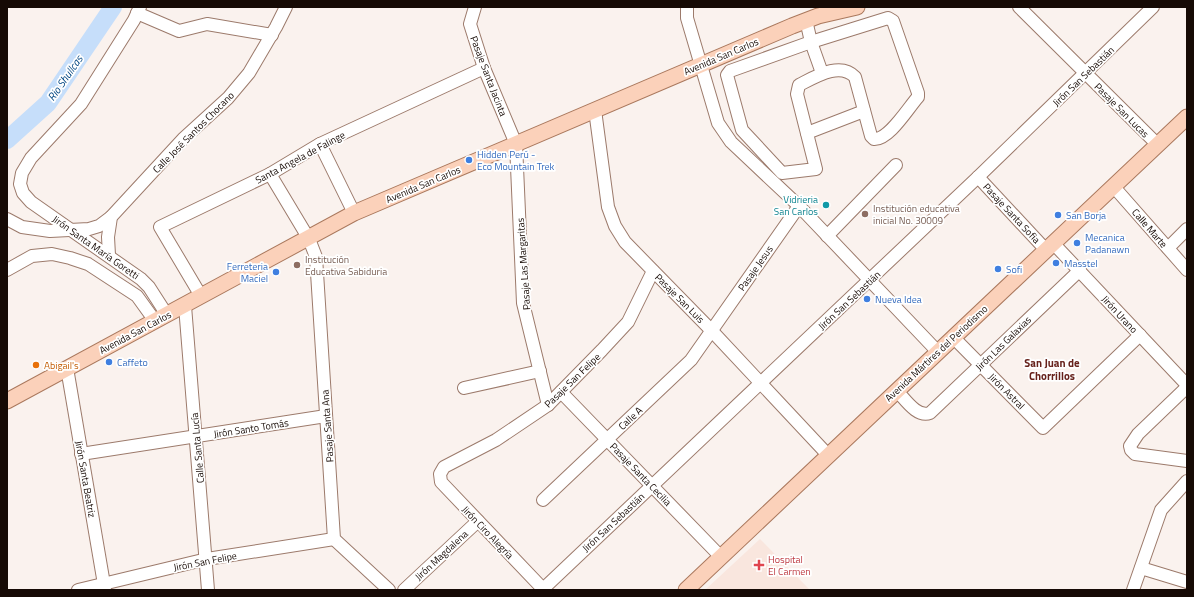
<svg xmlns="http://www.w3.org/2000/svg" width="1194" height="597" font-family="'Titillium Web',sans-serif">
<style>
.built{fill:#f9e6de}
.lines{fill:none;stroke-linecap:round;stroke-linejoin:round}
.river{stroke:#c6defa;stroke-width:18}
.minor-casing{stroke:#9c7a6b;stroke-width:14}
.major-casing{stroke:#aa785d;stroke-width:17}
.minor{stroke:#fff;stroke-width:12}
.major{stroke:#fbd1ba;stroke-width:15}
.shop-dot{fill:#3f7fe0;stroke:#fff;stroke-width:1.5}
.culture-dot{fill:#0f9aa8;stroke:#fff;stroke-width:1.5}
.education-dot{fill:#8d6e63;stroke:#fff;stroke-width:1.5}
.food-dot{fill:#e8710a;stroke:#fff;stroke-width:1.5}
.health-dot{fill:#e0444e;stroke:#fff;stroke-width:1.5}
.labels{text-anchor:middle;stroke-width:3.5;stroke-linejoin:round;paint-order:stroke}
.street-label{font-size:10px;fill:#160a05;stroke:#fff}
.shop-label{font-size:10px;fill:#366cbe;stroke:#fff;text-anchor:start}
.culture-label{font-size:10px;fill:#0d838f;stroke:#fff;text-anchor:end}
.education-label{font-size:10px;fill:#785e54;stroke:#fff;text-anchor:start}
.food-label{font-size:10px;fill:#c56008;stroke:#fff;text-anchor:start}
.health-label{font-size:10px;fill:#be3a42;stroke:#fff;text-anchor:start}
.water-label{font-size:11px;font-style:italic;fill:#024682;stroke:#fff}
.neighbourhood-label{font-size:11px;font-weight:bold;fill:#66211b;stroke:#fff}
</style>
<rect width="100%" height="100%" fill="#faf2ee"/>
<path class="built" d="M760 539 810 590H705Z"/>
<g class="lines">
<path class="river" d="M7 140 48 103 113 7"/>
<g class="minor-casing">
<g id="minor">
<path d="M140 7 134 20 81 104 31 158 22 173 20 184 23 193 31 202 141 279 149 287 167 315"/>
<path d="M475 7 470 24 484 68 516 144 523 303 548 405"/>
<path d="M687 7V18L718 123 731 142 799 206 938 352"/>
<path d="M1019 7 1158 145"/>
<path d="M137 13 179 31 207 24 272 35"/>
<path d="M888 18 893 21 918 93V97C908 108 889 140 874 139L871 136 855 77C840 61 815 77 799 85L797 94 816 169 782 173 742 130 727 75 730 71 811 42Z"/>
<path d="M806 20 811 42 822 73"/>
<path d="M595 110 608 207 615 226 625 242 711 330 828 455"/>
<path d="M807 133 864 111"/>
<path d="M320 144 354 213"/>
<path d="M270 174 309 239 316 257 334 539 389 590"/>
<path d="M978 177 1046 250"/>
<path d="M1114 187 1187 270"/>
<path d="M7 219 22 227 50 231 89 229 99 226 111 217"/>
<path d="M827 236 896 165"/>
<path d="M1053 243 1187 385"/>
<path d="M1168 248 1187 229"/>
<path d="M109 255 108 237 111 217 183 139 228 98 249 73 276 27 286 7"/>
<path d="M7 270 32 256 52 254 70 258 88 264 137 296 155 321"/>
<path d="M201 296 160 227 270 174 320 144 484 68"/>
<path d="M185 306 208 590"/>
<path d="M953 337 1043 428 1140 335"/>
<path d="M67 368 105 590"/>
<path d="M1187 387 1138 434 1130 446 1131 450 1135 454 1187 461"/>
<path d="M464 388 540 371"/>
<path d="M897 391C905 399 917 418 930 413L1080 270"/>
<path d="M561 392 721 557"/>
<path d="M81 454 326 416"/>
<path d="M543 500 691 360 799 206"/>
<path d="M1141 568 1187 582"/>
<path d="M78 590 207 559 334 539"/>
<path d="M404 590 478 521"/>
<path d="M542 590 978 177 1153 7"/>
<path d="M544 590 441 482 440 474 444 467 496 440 548 405 602 350 628 322 653 271"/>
<path d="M1133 590 1161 510 1187 481"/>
</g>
</g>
<g class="major-casing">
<g id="major">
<path d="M7 401 354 213 792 26 818 16 857 7"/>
<path d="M686 590 1187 117"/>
</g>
</g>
<use href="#minor" class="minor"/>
<use href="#major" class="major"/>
</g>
<g class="shop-dot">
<circle cx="469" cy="160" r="4"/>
<circle cx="1058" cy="215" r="4"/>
<circle cx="1077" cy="243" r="4"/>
<circle cx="1056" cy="263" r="4"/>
<circle cx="998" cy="269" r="4"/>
<circle cx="276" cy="272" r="4"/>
<circle cx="867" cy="299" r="4"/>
<circle cx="109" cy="362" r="4"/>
</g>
<circle class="culture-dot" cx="826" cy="205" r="4"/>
<g class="education-dot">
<circle cx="865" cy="214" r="4"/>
<circle cx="297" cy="265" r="4"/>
</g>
<circle class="food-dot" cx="36" cy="365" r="4"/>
<path class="health-dot" d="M757 559h4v4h4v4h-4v4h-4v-4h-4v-4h4z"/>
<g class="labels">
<g class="street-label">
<text transform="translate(721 56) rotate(-23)" y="4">Avenida San Carlos</text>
<text transform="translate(489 76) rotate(69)" y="4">Pasaje Santa Jacinta</text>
<text transform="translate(1083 76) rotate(-44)" y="4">Jirón San Sebastián</text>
<text transform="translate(1122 110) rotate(45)" y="4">Pasaje San Lucas</text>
<text transform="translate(193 132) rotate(-45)" y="4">Calle José Santos Chocano</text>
<text transform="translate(300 157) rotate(-28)" y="4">Santa Angela de Falinge</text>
<text transform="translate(423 184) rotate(-23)" y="4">Avenida San Carlos</text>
<text transform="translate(1012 213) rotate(47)" y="4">Pasaje Santa Sofia</text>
<text transform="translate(1150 228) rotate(49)" y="4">Calle Marte</text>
<text transform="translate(96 247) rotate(35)" y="4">Jirón Santa María Goretti</text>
<text transform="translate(523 264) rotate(-94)" y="4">Pasaje Las Margaritas</text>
<text transform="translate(755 268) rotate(-55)" y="4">Pasaje Jesus</text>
<text transform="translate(680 298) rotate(45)" y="4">Pasaje San Luis</text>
<text transform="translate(849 300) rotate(-43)" y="4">Jirón San Sebastián</text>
<text transform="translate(1120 314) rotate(47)" y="4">Jirón Urano</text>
<text transform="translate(135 332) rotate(-28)" y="4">Avenida San Carlos</text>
<text transform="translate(1003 343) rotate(-44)" y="4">Jirón Las Galaxias</text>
<text transform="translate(936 353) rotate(-43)" y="4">Avenida Mártires del Periodismo</text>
<text transform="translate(572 380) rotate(-44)" y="4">Pasaje San Felipe</text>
<text transform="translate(1007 391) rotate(45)" y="4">Jirón Astral</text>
<text transform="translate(630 418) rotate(-43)" y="4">Calle A</text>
<text transform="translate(327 426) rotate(-94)" y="4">Pasaje Santa Ana</text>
<text transform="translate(251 428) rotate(-9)" y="4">Jirón Santo Tomás</text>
<text transform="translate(197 448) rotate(-95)" y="4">Calle Santa Lucía</text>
<text transform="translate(641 474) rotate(46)" y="4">Pasaje Santa Cecilia</text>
<text transform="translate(86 479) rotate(80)" y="4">Jirón Santa Beatriz</text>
<text transform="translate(613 522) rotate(-43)" y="4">Jirón San Sebastián</text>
<text transform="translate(488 532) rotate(46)" y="4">Jirón Ciro Alegría</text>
<text transform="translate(441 555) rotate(-43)" y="4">Jirón Magdalena</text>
<text transform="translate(205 561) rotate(-11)" y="4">Jirón San Felipe</text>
</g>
<g class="shop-label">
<text x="477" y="158">Hidden Perú -<tspan x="477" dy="12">Eco Mountain Trek</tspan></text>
<text x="1066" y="219">San Borja</text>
<text x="1085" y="241">Mecanica<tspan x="1085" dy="12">Padanawn</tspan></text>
<text x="1064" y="267">Masstel</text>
<text x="268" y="270" text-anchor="end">Ferreteria<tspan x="268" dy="12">Maciel</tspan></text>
<text x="1006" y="273">Sofi</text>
<text x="875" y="303">Nueva Idea</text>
<text x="117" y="366">Caffeto</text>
</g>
<g class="culture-label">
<text x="818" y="203">Vidrieria<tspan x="818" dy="12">San Carlos</tspan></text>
</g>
<g class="education-label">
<text x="873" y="212">Institución educativa<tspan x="873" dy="12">inicial No. 30009</tspan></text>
<text x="305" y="263">Institución<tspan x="305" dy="12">Educativa Sabiduria</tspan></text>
</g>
<g class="food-label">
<text x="44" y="369">Abigail's</text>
</g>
<g class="health-label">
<text x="768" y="563">Hospital<tspan x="768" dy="12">El Carmen</tspan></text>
</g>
<g class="water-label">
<text transform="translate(65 78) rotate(-55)" y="4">Rio Shullcas</text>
</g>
<g class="neighbourhood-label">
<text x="1052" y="367">San Juan de<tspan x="1052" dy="13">Chorrillos</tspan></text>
</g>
</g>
<rect width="1194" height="597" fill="none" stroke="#160a05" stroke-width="16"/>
</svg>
